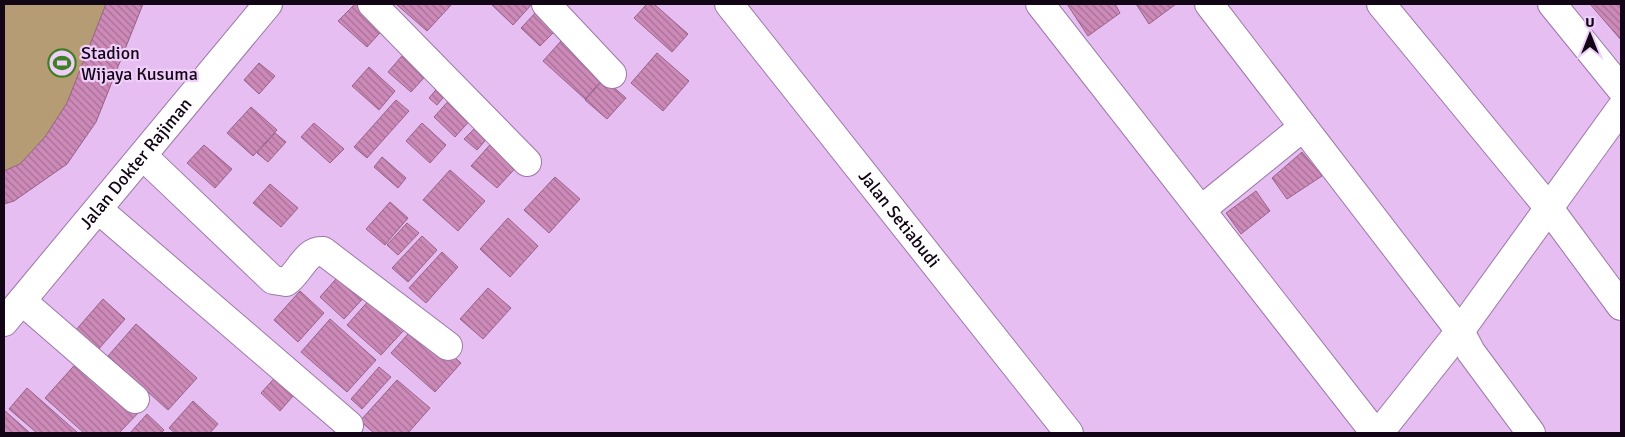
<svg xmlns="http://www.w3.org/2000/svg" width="1625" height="437" font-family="Signika,sans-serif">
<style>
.park{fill:#b59c74}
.building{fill:url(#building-back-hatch);stroke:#976387}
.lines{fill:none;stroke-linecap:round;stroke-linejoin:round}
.street-casing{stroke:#9c77a7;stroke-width:30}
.secondary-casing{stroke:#9c77a7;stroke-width:30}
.street{stroke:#fff;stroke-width:28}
.secondary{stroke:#fff;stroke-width:28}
.labels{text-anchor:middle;stroke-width:4.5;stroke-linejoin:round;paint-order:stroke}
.poi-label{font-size:18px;fill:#120516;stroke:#efcff9;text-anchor:start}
.street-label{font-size:18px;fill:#120516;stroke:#efcff9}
</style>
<defs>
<pattern id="building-back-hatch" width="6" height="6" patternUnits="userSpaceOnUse" patternTransform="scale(1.25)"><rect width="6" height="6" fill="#cd8ab9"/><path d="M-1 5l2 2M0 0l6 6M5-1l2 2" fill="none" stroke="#a56f95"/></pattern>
</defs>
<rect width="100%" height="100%" fill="#e6bef2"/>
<path class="park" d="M4 4H143L96 122 67 164 14 201 4 204Z"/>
<g class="building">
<path d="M106 4H143L96 122 67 164 14 201 4 204V171L20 164 45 137 67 103Z"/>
<path d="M355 4H363L387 25 367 47 338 21Z"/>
<path d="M396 4H452L427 31Z"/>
<path d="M491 4H532L513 25Z"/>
<path d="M647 4H654L688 34 672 52 634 18Z"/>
<path d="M1067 4H1115L1120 13 1088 36Z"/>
<path d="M1136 4H1176L1149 24Z"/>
<path d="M1590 4H1621V40Z"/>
<path d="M538 10 558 28 540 46 521 28Z"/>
<path d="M561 41 603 79 585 99 543 61Z"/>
<path d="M408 49 431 70 411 92 388 72Z"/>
<path d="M657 53 689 81 663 111 631 83Z"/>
<path d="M259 63 275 76 259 94 244 80Z"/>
<path d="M369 67 395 91 379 110 352 86Z"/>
<path d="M604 79 626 98 607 119 585 100Z"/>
<path d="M440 85 448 92 437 105 429 98Z"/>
<path d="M452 97 474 116 455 137 434 117Z"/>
<path d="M396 100 409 111 367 158 354 147Z"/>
<path d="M251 107 277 130 253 156 227 133Z"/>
<path d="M314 123 344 149 330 163 301 137Z"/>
<path d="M422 123 446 145 430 163 406 141Z"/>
<path d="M479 124 491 134 477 150 464 139Z"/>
<path d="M275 133 286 142 268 162 257 153Z"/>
<path d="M496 138 522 161 497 188 471 166Z"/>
<path d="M204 145 232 169 215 188 187 163Z"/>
<path d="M1302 152 1322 176 1287 199 1272 178Z"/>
<path d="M382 157 406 178 398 188 374 167Z"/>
<path d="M450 170 485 201 458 231 423 200Z"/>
<path d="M555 177 580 199 549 233 524 210Z"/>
<path d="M270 184 298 208 281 227 253 203Z"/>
<path d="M1256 191 1270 211 1241 234 1226 213Z"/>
<path d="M390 202 408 218 385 245 366 229Z"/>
<path d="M508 218 538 246 510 277 480 249Z"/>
<path d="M407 223 419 233 398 255 387 245Z"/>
<path d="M422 236 437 250 408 282 392 268Z"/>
<path d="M442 252 458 267 426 303 409 288Z"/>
<path d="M343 271 368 293 344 319 320 297Z"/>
<path d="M488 288 511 308 483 339 460 319Z"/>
<path d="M300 291 324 313 298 342 274 320Z"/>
<path d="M371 298 405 329 381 355 347 325Z"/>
<path d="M103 299 125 319 97 351 75 331Z"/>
<path d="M330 319 376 360 347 392 301 352Z"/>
<path d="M136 324 197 378 168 410 108 356Z"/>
<path d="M417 324 461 363 435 392 391 353Z"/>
<path d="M81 358 140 411 119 433H84L45 398Z"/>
<path d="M379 367 391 377 362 409 351 399Z"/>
<path d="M281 371 300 388 280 411 261 393Z"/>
<path d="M397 380 430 408 408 433H374L360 421Z"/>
<path d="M27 388 78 433H37L9 409Z"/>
<path d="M193 401 218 424 210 433H175L169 428Z"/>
<path d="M4 410 30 433H4Z"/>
<path d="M147 414 164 430 161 433H130Z"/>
</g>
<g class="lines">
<g class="street-casing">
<g id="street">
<path d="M372 4 527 162"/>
<path d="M546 4 612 74"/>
<path id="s1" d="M729 4 1069 433"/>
<path d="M1040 4 1375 433"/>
<path d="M1209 4 1460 331 1379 433"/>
<path d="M1381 4 1548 207 1621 306"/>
<path d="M1552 4 1621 89"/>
<path d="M143 156 273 280 286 282C299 274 306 249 323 251L448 346"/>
<path d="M99 210 349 425"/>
<path d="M1201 210 1303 127"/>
<path d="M22 301 135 399"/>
<path d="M1531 433 1471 352 1460 331 1621 108"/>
</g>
</g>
<g class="secondary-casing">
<g id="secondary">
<path id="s2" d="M4 322 268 4"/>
</g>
</g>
<use href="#street" class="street"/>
<use href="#secondary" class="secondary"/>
</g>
<defs>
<g id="stadium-ring" transform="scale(1.4375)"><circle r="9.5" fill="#efcff9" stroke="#3d8023" stroke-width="1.5"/><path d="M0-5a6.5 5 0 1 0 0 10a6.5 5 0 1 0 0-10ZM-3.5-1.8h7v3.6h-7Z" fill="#3d8023"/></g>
</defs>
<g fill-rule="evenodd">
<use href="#stadium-ring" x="62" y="63"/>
</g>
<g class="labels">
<g class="poi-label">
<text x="81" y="59">Stadion<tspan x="81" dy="21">Wijaya Kusuma</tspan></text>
</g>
<g class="street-label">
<text dy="6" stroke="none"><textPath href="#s2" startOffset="206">Jalan Dokter Rajiman</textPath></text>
<text dy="6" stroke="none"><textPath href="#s1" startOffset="274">Jalan Setiabudi</textPath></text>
</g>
</g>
<rect width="1625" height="437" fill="none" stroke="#120516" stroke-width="10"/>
<g transform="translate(1590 35)" stroke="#efcff9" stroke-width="4" paint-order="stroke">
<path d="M0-4L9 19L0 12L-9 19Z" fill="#120516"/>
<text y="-8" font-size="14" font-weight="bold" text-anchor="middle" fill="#120516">U</text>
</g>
</svg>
